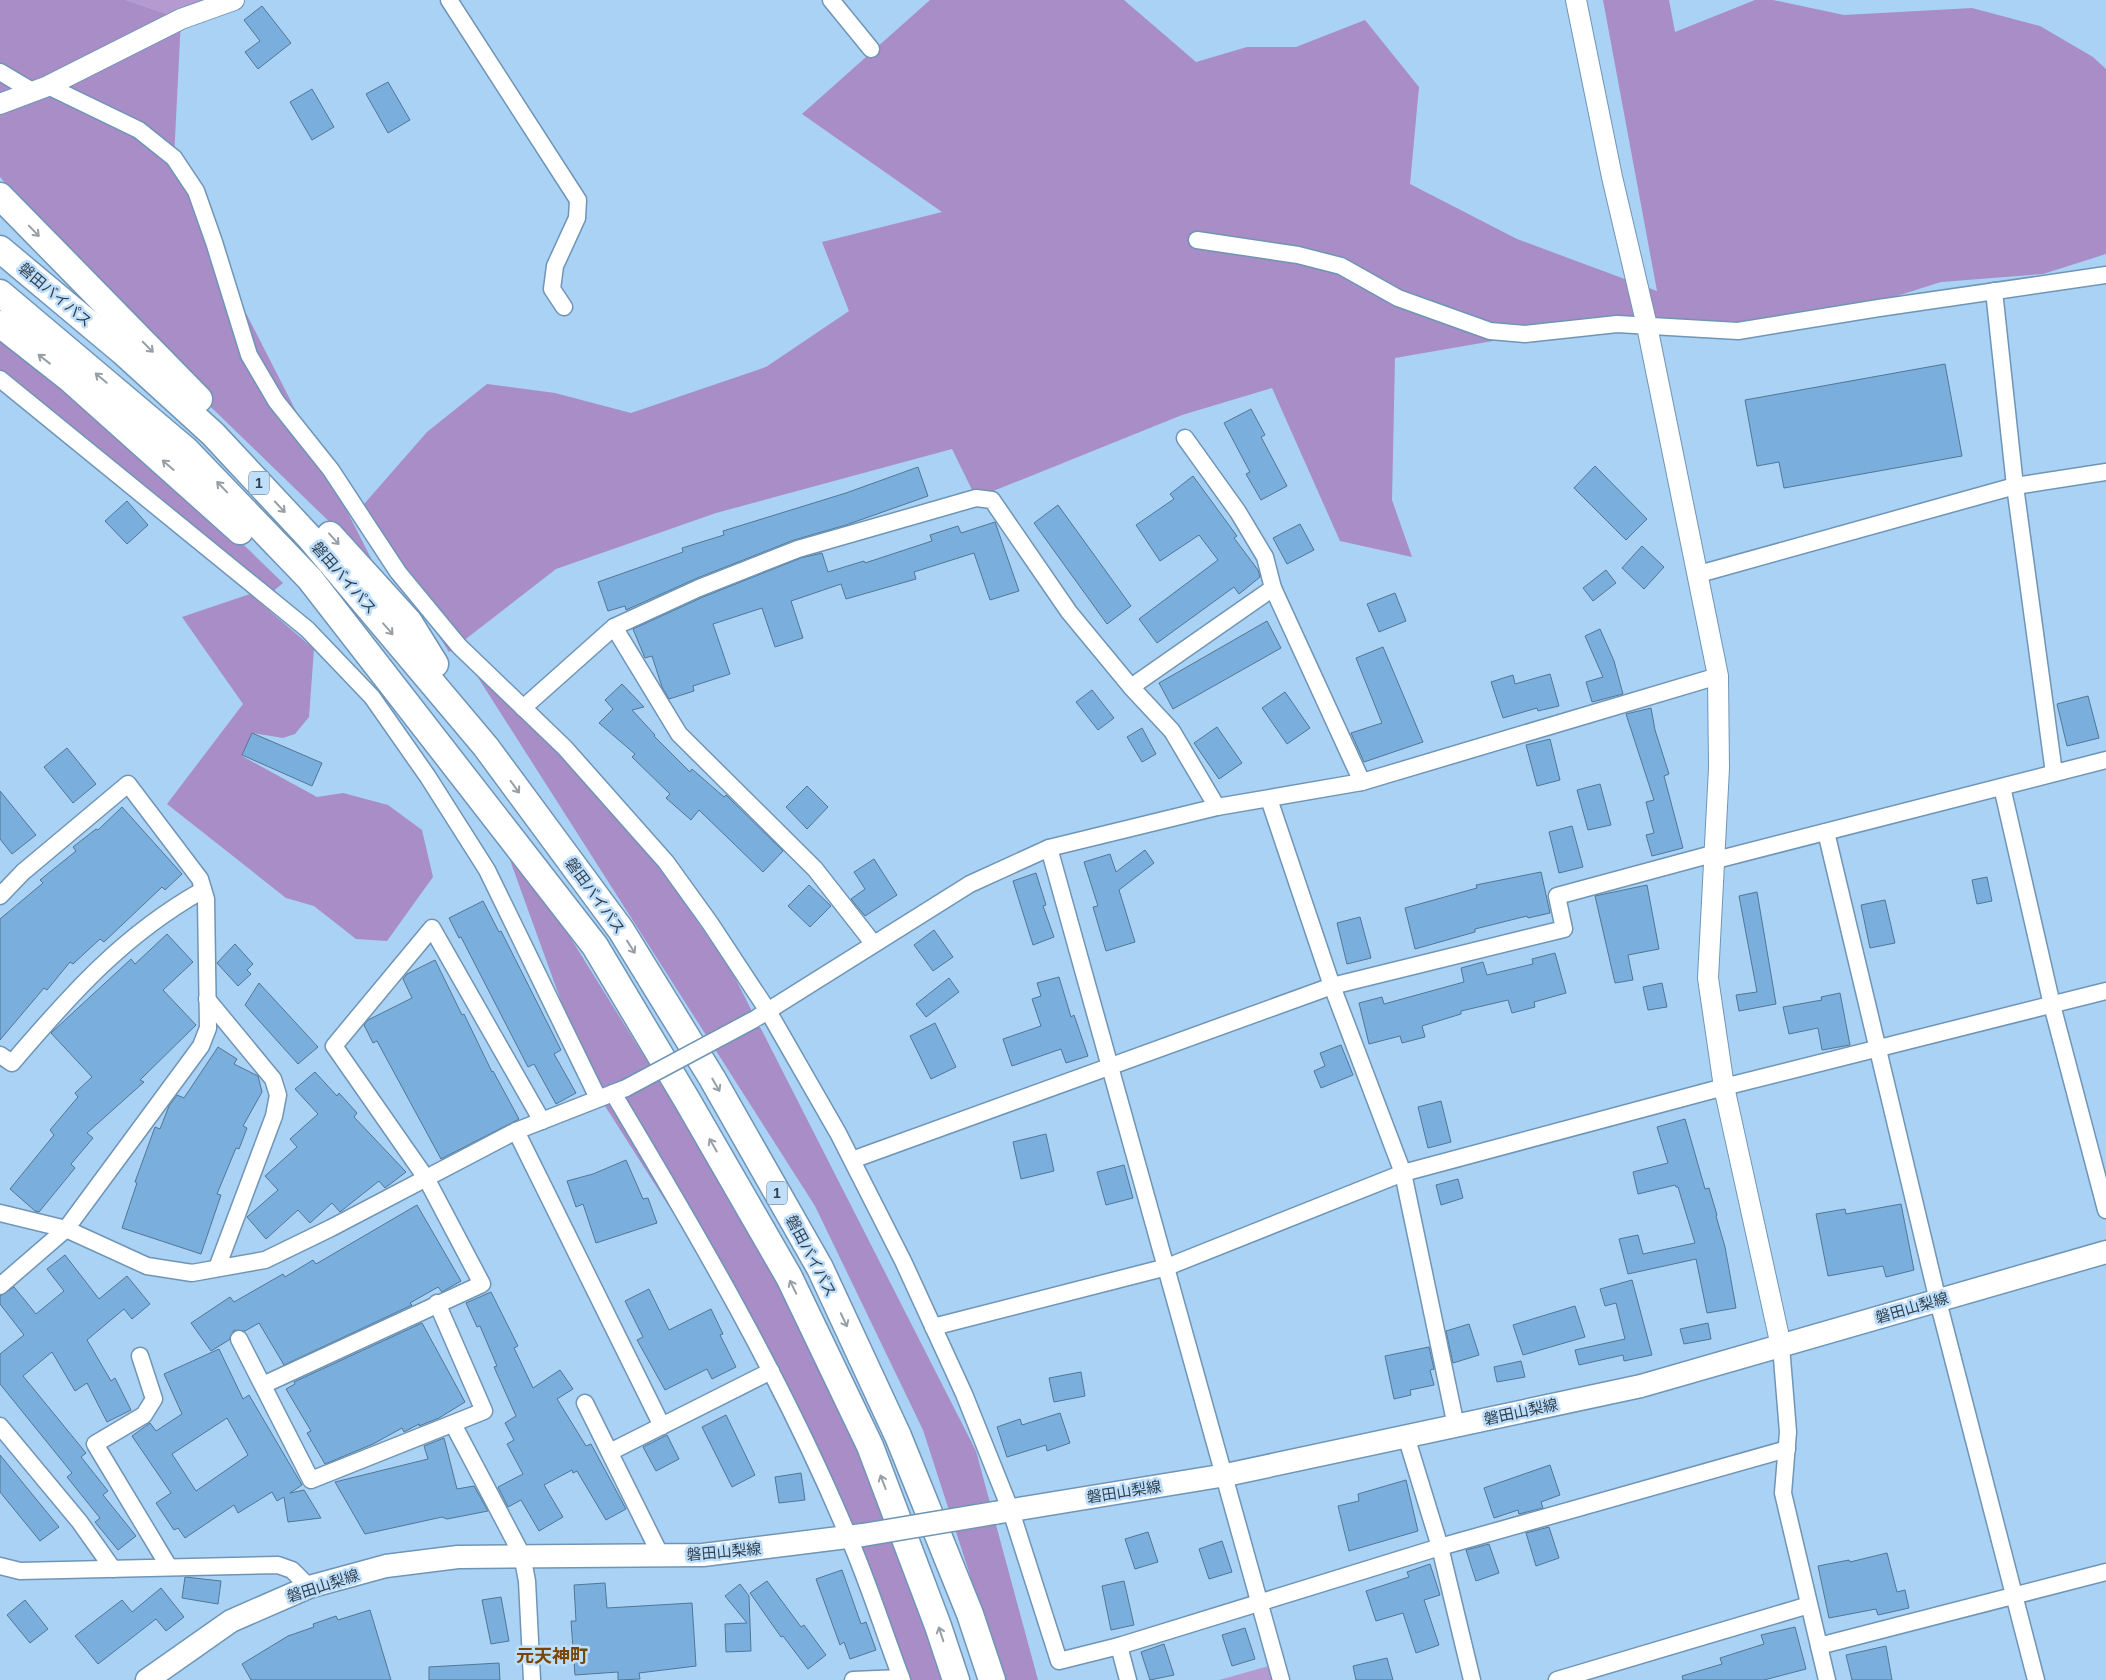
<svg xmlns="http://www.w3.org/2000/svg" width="2106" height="1680" font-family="Helvetica,'Noto Sans JP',sans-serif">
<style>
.green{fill:#b49ad1}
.forest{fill:#a88dc6}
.building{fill:#7aafdd;stroke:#517695;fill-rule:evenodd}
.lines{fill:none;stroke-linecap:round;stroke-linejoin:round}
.minor-casing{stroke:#6f95b6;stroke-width:19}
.tertiary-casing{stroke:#6f95b6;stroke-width:22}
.secondary-casing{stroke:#6f95b6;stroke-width:25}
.trunk-casing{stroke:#6f95b6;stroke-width:29}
.minor{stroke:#fff;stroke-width:16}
.tertiary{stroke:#fff;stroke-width:20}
.secondary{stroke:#fff;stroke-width:22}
.trunk{stroke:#fff;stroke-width:26}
.minor-bridge-casing{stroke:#6f95b6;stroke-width:19;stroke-linecap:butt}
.secondary-bridge-casing{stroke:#6f95b6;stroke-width:25;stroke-linecap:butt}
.minor-bridge{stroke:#fff;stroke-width:16}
.secondary-bridge{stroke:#fff;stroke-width:22}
.oneway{stroke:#979fa6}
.labels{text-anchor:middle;stroke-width:5;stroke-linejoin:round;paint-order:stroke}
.shield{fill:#bedefa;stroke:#5a6f81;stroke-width:1}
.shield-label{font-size:14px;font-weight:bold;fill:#2f3f4d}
.street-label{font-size:15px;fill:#2f3f4d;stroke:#bedefa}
.quarter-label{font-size:18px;font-weight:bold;fill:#794600;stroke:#bedefa}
</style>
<rect width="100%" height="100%" fill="#aad2f5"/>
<g class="green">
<path d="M126 0H234L181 19Z"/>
<path d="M1269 1666 1273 1680H1219Z"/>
</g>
<g class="forest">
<path d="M0 0H126L181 19 174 158 222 266 375 566 114 313 0 177Z"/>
<path d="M930 0H1124L1196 62 1247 47H1296L1365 20 1419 87 1410 184 1517 239 1657 291 1603 0H1669L1675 32 1755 0H1773L1844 15 1972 8 2040 26 2093 57 2106 69V254L2043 274 1941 282 1840 314 1769 326 1551 331 1395 358 1392 500 1412 557 1340 541 1272 388 1182 415 976 498 952 449 716 513 556 569 449 652 358 511 427 432 487 384 555 393 631 413 766 367 849 311 822 242 942 212 802 114Z"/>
<path d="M0 328 187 490 283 583 271 593 0 377Z"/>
<path d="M250 594 314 649 309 717 295 734 283 738 252 733 242 756 317 797 343 793 388 805 422 830 433 877 387 941 356 939 314 906 286 898 167 804 243 704 182 617Z"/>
<path d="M477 676 618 807 731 970 976 1451 1038 1680H1004L923 1430 815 1206Z"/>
<path d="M493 813 814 1330 952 1680H904L761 1351 591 1084Z"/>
</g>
<g class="building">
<path d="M262 6 291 43 258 69 245 52 260 41 244 20Z"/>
<path d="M388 82 410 120 388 133 366 94Z"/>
<path d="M312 89 334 127 312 140 290 102Z"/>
<path d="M1945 364 1962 456 1784 488 1779 462 1757 466 1745 400Z"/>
<path d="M1251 409 1265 435 1261 437 1287 486 1261 500 1246 474 1250 472 1224 423Z"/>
<path d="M1595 466 1647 519 1626 540 1574 488Z"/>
<path d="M918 467 928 496 846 525 794 540 695 579 626 610 625 606 608 611 598 582 683 552 682 548 724 535 723 531 846 493Z"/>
<path d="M1193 476 1237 536 1234 538 1258 570 1260 577 1239 594 1234 587 1157 643 1139 619 1218 560 1199 535 1160 561 1136 525 1174 499 1170 494Z"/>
<path d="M127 501 148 525 127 544 105 521Z"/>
<path d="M1058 505 1131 606 1107 624 1034 523Z"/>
<path d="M995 522 1019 591 990 600 974 553 914 572 916 579 846 599 841 584 791 601 803 638 775 647 762 608 713 624 730 674 693 686 694 691 669 699 662 687 652 656 645 658 633 629 703 597 801 558 822 553 828 572 864 561 865 563 932 541 930 535 958 526 961 533Z"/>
<path d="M1300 524 1314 550 1287 564 1273 538Z"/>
<path d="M1642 546 1664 567 1644 589 1622 568Z"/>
<path d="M1606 570 1616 583 1593 601 1583 588Z"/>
<path d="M1395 593 1406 621 1379 632 1367 604Z"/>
<path d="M1267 621 1281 648 1173 709 1159 683Z"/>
<path d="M1600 629 1614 661 1623 694 1592 702 1586 682 1603 677 1585 636Z"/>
<path d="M1383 647 1423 742 1364 762 1351 733 1382 723 1356 658Z"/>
<path d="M1550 674 1559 706 1538 711 1537 708 1503 718 1491 682 1513 675 1515 684Z"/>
<path d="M622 684 644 707 632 710 655 735 654 736 690 772 692 769 724 797 726 795 783 851 763 872 699 810 691 820 666 798 670 794 632 757 635 754 599 723 613 709 605 700Z"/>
<path d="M1092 690 1114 718 1098 730 1076 702Z"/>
<path d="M1285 692 1310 728 1287 744 1262 708Z"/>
<path d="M2088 696 2099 738 2067 746 2057 704Z"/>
<path d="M1651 708 1655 730 1669 774 1664 776 1683 848 1652 856 1646 835 1654 833 1646 802 1654 800 1626 714Z"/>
<path d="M1217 727 1242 763 1219 779 1194 743Z"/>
<path d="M1142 728 1156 754 1142 762 1127 737Z"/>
<path d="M252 733 322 763 312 786 242 755Z"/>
<path d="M1550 739 1560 780 1537 786 1526 745Z"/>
<path d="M67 748 96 784 73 803 44 767Z"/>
<path d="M1600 784 1611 825 1588 830 1577 790Z"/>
<path d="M807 786 828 807 807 829 786 807Z"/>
<path d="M0 791 36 835 12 854 0 839Z"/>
<path d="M122 807 182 874 165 890 162 887 104 942 100 939 73 964 70 962 47 990 44 988 0 1040V919L43 883 40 880 76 851 73 847 96 829 98 830Z"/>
<path d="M1572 826 1583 867 1559 873 1549 832Z"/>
<path d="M1145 850 1154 863 1119 890 1135 942 1106 951 1093 907 1098 906 1084 862 1110 854 1116 872Z"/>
<path d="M874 859 897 895 865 916 851 899 865 889 854 872Z"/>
<path d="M1541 872 1550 913 1528 918 1527 916 1475 929V932L1415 949 1405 908 1477 888 1476 885Z"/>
<path d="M1036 873 1046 905 1043 906 1054 937 1033 945 1013 881Z"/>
<path d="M1987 877 1992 901 1977 904 1972 880Z"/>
<path d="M809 885 831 906 810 927 788 906Z"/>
<path d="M1647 885 1659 949 1628 955 1633 980 1615 983 1595 896Z"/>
<path d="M1757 892 1776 1004 1739 1011 1736 995 1757 992 1739 896Z"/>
<path d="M1885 900 1895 943 1870 948 1861 905Z"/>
<path d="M483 901 499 932 501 931 561 1050 554 1054 576 1093 556 1104 534 1064 528 1067 461 937 459 938 449 918Z"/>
<path d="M1360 917 1371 958 1347 964 1337 923Z"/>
<path d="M934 930 953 957 933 971 914 945Z"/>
<path d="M167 934 193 962 163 990 196 1025 140 1080 144 1082 87 1133 93 1138 71 1164 75 1168 39 1212 35 1211 10 1189 54 1135 50 1130 78 1097 75 1093 92 1077 51 1033 131 959 135 964Z"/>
<path d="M235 944 253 964 247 970 251 974 238 986 217 963Z"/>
<path d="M1555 953 1566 993 1534 1002 1535 1007 1512 1013 1508 1000 1461 1011V1014L1422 1026 1425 1037 1402 1043 1400 1036 1369 1044 1359 1003 1382 997 1384 1004 1464 982 1461 968 1483 962 1487 975 1533 964 1532 959Z"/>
<path d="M435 960 462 1015 464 1014 492 1072 493 1071 519 1119 441 1159 377 1041 373 1043 364 1025 368 1020 412 998 403 979 407 974Z"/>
<path d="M1059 977 1071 1017 1074 1015 1088 1056 1066 1063 1061 1049 1012 1066 1003 1039 1041 1026 1032 999 1041 996 1037 983Z"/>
<path d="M949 978 959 992 926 1017 916 1004Z"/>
<path d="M259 983 318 1047 298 1064 245 1005Z"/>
<path d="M1662 983 1667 1007 1648 1010 1643 987Z"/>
<path d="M1840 993 1850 1045 1822 1050 1818 1028 1789 1034 1783 1007 1822 1000 1821 997Z"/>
<path d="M935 1023 956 1067 931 1079 910 1036Z"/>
<path d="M1341 1045 1353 1075 1321 1088 1314 1071 1325 1066 1320 1053Z"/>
<path d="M218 1047 237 1059 234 1064 258 1076 262 1092 243 1126 247 1128 239 1149 236 1148 217 1194 221 1195 201 1254 122 1228 137 1183 135 1182 155 1127 160 1129 169 1106 177 1095 184 1098Z"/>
<path d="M315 1072 337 1096 339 1093 357 1113 354 1117 406 1172 385 1188 379 1181 340 1212 332 1203 310 1223 298 1210 266 1239 247 1217 278 1190 265 1176 297 1147 290 1139 318 1114 295 1089Z"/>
<path d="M1441 1101 1451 1142 1428 1148 1418 1107Z"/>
<path d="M1685 1119 1705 1189 1709 1188 1717 1215 1716 1216 1725 1247 1736 1308 1707 1313 1696 1259 1628 1274 1619 1239 1638 1235 1643 1254 1695 1243 1678 1187H1676L1675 1185 1638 1194 1633 1172 1668 1163 1657 1127Z"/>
<path d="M1046 1134 1054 1171 1021 1179 1013 1142Z"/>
<path d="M626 1160 643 1199 648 1198 657 1223 596 1243 583 1204 576 1207 567 1181 593 1174Z"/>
<path d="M1124 1165 1133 1198 1106 1205 1097 1172Z"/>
<path d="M1458 1179 1463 1198 1441 1205 1436 1185Z"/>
<path d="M1901 1204 1914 1270 1886 1277 1883 1266 1828 1276 1816 1214 1845 1209 1846 1214Z"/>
<path d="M417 1205 461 1281 442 1292 438 1287 410 1303 412 1305 284 1365 259 1323 245 1331 234 1330 229 1340 211 1351 191 1323 230 1297 234 1302 283 1274 285 1277 313 1260 316 1264Z"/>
<path d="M65 1255 99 1299 127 1276 150 1304 132 1319 124 1309 87 1340 111 1381 115 1378 131 1410 107 1422 87 1383 75 1391 52 1352 23 1376 86 1453 81 1457 108 1491 103 1495 136 1536 118 1550 95 1522 100 1518 67 1477 72 1473 0 1384V1354L24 1335 0 1304V1296L14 1287 36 1314 64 1291 47 1269Z"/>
<path d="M1632 1280 1652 1355 1624 1361 1623 1355 1579 1365 1575 1350 1625 1339 1616 1303 1605 1306 1600 1289Z"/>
<path d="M649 1289 669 1330 711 1309 723 1334 720 1335 736 1367 712 1379 707 1369 665 1390 637 1340 643 1337 625 1301Z"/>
<path d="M491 1292 518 1346 514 1348 533 1388 560 1370 573 1389 557 1399 586 1446 591 1444 626 1509 606 1520 577 1471 573 1473 572 1470 544 1485 563 1517 539 1531 521 1500 508 1507 498 1487 523 1474 507 1444 514 1440 505 1423 516 1416 494 1367 497 1366 480 1326 477 1327 466 1303Z"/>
<path d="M1575 1306 1585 1337 1523 1355 1513 1325Z"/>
<path d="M422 1323 465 1402 439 1418 419 1426V1424L404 1432 402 1428 373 1444 325 1464 307 1433 311 1431 286 1389 295 1384 294 1382Z"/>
<path d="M1708 1323 1711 1339 1684 1344 1680 1329Z"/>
<path d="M1469 1324 1479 1355 1453 1363 1446 1331Z"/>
<path d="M1429 1347 1434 1369 1430 1370 1434 1385 1410 1390 1411 1395 1394 1399 1385 1356Z"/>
<path d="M219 1349 243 1399 249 1395 302 1485 290 1493 304 1490 321 1518 288 1522 284 1497 277 1501 272 1492 238 1513 234 1505 185 1538 178 1528 174 1530 156 1503 171 1493 132 1436 150 1423 156 1431 182 1414 164 1374ZM227 1418 248 1455 196 1491 172 1454Z"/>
<path d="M1521 1361 1525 1377 1497 1382 1494 1367Z"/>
<path d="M1081 1372 1085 1396 1054 1402 1049 1378Z"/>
<path d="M1060 1413 1070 1443 1047 1451 1046 1445 1007 1457 997 1427 1020 1419 1022 1425Z"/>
<path d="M726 1415 755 1475 732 1487 702 1427Z"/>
<path d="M667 1435 679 1459 656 1471 643 1447Z"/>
<path d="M444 1438 457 1489 474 1486 488 1511 447 1519 442 1517 365 1534 335 1482 428 1459 424 1446Z"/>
<path d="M0 1455 59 1527 40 1541 0 1492Z"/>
<path d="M1550 1465 1560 1495 1541 1502 1543 1508 1519 1514 1518 1510 1494 1518 1484 1488Z"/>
<path d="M801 1473 805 1500 779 1503 775 1477Z"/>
<path d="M1406 1480 1418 1531 1349 1551 1338 1506 1359 1501 1358 1494Z"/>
<path d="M1549 1527 1559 1558 1536 1566 1526 1533Z"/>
<path d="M1148 1532 1158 1562 1135 1569 1125 1539Z"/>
<path d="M1222 1541 1232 1572 1209 1579 1199 1549Z"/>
<path d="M1489 1544 1499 1573 1476 1581 1466 1550Z"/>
<path d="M1887 1553 1897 1592 1905 1590 1909 1608 1878 1615 1876 1609 1829 1618 1818 1566 1849 1560 1850 1562Z"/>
<path d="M1430 1564 1440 1595 1424 1600 1439 1645 1416 1653 1403 1613 1376 1621 1366 1591 1409 1577 1407 1572Z"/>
<path d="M842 1570 861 1624 866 1622 876 1650 850 1659 844 1642 840 1645 816 1579Z"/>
<path d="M185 1577 221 1581 218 1604 182 1598Z"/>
<path d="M767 1581 801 1627 804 1625 826 1655 808 1669 783 1636 781 1637 750 1593Z"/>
<path d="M1124 1581 1134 1625 1111 1630 1102 1586Z"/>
<path d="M605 1583 607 1608 692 1603 696 1666 639 1673 640 1679 618 1680V1672L575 1675 571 1621H576L574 1585Z"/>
<path d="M740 1584 749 1596 751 1651 726 1652 725 1624 747 1623 725 1596Z"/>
<path d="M161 1588 184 1617 166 1631 156 1619 98 1664 75 1636 122 1600 132 1612Z"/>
<path d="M501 1597 509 1641 491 1644 482 1600Z"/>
<path d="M25 1600 48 1629 30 1643 7 1615Z"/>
<path d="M370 1610 391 1680H251L242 1664 288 1636 314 1627 313 1624 336 1616 338 1620Z"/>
<path d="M1795 1627 1806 1669 1764 1680H1683L1682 1676 1722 1664 1720 1658 1764 1644 1761 1635Z"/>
<path d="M1245 1628 1255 1659 1232 1666 1222 1635Z"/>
<path d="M1164 1644 1174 1675 1150 1680 1141 1652Z"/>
<path d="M1886 1646 1892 1680H1852L1846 1655Z"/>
<path d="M1387 1658 1393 1680H1356L1353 1666Z"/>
<path d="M499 1663 500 1680H429V1667Z"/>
</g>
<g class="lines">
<g class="minor-casing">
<g id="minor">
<path d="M449 0 578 200 577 218 555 266 552 289 564 307"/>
<path d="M831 0 871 49"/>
<path d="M0 72 32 91"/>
<path d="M48 86 139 130 174 158 196 191 214 242 249 355 276 401 331 470 398 572 459 646 565 748 666 862 710 923 768 1011 838 1133 903 1261 964 1394 1011 1511 1059 1661 1119 1646 1440 1547 1787 1449"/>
<path d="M1197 240 1298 255 1341 266 1398 298 1490 331 1525 334 1617 324 1738 331 1879 308 2106 275"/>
<path d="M1994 291 2015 486 2054 773"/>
<path d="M0 379 307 629 372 697 428 777 487 870 598 1098"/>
<path d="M1699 574 2015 486 2106 472"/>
<path d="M614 627 679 734 815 869 873 943"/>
<path d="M1131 687 1273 588"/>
<path d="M523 708 614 627 699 588 798 549 976 498 992 500 1069 612 1131 687 1172 731 1217 807"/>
<path d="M1362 782 1718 676"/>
<path d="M2002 787 2052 1005 2106 1210"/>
<path d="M1269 799 1332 986 1403 1173 1456 1426"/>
<path d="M1826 832 1938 1301 2036 1680"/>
<path d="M1049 848 1281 1680"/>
<path d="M1716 860 2106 760"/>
<path d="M0 896 23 872 128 784 200 879 206 899 208 1028 201 1046 66 1229 0 1286"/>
<path d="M207 999 273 1079 278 1095 274 1116 217 1268"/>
<path d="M758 1017 970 884 1049 848 1217 807 1362 782 1273 588 1265 557 1238 512 1185 438"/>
<path d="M0 1055 12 1063C71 994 123 935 203 890"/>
<path d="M613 1093C699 1237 784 1382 849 1538 869 1584 884 1633 902 1680"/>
<path d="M516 1131 662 1426"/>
<path d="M852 1160 1332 986 1564 929 1557 896 1716 853"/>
<path d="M0 1213 66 1229 147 1266 192 1273 265 1260 331 1228 516 1131 626 1088"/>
<path d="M933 1327 1167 1267 1403 1173 1724 1087 2106 991"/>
<path d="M239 1339 311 1480 484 1411 437 1303"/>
<path d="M1781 1346 1788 1432 1783 1493 1827 1680"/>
<path d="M140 1356 154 1399 144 1415 95 1444 169 1567"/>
<path d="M263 1385 482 1284 426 1178 334 1046 432 928 542 1121"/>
<path d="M585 1403 661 1556"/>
<path d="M453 1424 522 1555 527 1581 532 1680"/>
<path d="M0 1426 79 1521 113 1569"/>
<path d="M1406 1436 1440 1547 1472 1680"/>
<path d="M610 1452 771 1371"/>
<path d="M0 1566 20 1571 278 1565 292 1570 309 1587"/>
<path d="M1119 1646 1128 1680"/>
<path d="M1819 1646 2106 1572"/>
<path d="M853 1680 901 1678"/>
<path d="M1557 1680 1809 1605"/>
</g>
</g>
<g class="tertiary-casing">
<g id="tertiary">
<path d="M1576 0 1612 177 1647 326 1718 676 1719 768 1708 978 1724 1087 1781 1346"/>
<path d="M0 104 48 86 181 19 234 0"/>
</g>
</g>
<g class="secondary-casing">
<g id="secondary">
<path d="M994 1513 1226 1475 1641 1386 2106 1252"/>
<path d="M147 1680 231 1621 309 1587 386 1566 458 1557 703 1555 863 1535"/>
</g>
</g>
<g class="trunk-casing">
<g id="trunk">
<path d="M0 196 199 399"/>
<path d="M0 249 123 352 213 434 310 538 486 747 621 930 712 1078 820 1268 898 1436 970 1614 992 1680"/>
<path d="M0 293 186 450 310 579 595 946 687 1100 789 1277 870 1446 938 1626 956 1680"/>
<path d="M0 324 70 379 240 531"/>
<path d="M330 535 409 622 435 664"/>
</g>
</g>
<use href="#minor" class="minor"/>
<use href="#tertiary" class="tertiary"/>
<use href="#secondary" class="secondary"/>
<use href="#trunk" class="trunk"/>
<g class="minor-bridge-casing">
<path id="minor-bridge" d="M626 1088 755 1019"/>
</g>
<g class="secondary-bridge-casing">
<path id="secondary-bridge" d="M863 1535 994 1513"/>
</g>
<use href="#minor-bridge" class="minor-bridge"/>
<use href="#secondary-bridge" class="secondary-bridge"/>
</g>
<defs><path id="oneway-shaft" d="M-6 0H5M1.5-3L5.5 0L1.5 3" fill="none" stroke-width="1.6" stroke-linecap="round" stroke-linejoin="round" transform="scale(1.25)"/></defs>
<g class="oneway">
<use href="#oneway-shaft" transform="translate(34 231) rotate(46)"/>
<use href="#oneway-shaft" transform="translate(148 347) rotate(45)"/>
<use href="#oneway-shaft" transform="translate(44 359) rotate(-142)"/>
<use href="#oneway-shaft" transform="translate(101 378) rotate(-140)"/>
<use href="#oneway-shaft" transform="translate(168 465) rotate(-139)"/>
<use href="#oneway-shaft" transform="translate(222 487) rotate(-134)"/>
<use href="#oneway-shaft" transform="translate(280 507) rotate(47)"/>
<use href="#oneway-shaft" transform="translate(334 539) rotate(48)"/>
<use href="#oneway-shaft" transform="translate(388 629) rotate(49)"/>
<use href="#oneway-shaft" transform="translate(515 787) rotate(54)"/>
<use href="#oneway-shaft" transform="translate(631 947) rotate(58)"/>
<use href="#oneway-shaft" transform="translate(716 1085) rotate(60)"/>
<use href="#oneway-shaft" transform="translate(713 1145) rotate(-120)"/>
<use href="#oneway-shaft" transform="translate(793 1287) rotate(-116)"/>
<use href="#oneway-shaft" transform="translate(844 1320) rotate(65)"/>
<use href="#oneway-shaft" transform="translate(883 1482) rotate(-111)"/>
<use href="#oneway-shaft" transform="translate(941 1634) rotate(-108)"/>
</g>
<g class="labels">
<g class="shield">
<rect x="249" y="471.5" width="20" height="23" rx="4"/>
<rect x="767" y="1181.5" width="20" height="23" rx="4"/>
</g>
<g class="shield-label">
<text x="259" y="488">1</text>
<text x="777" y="1198">1</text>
</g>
<g class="street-label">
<text transform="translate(55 295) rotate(40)" y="5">磐田バイパス</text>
<text transform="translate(344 578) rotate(49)" y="5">磐田バイパス</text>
<text transform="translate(595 896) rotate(54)" y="5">磐田バイパス</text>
<text transform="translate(811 1256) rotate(62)" y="5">磐田バイパス</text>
<text transform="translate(1912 1308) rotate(-16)" y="5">磐田山梨線</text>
<text transform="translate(1521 1412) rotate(-12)" y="5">磐田山梨線</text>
<text transform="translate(1124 1492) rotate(-9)" y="5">磐田山梨線</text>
<text transform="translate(724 1552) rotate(-5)" y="5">磐田山梨線</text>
<text transform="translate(323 1586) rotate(-18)" y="5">磐田山梨線</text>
</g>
<g class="quarter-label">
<text x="552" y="1662">元天神町</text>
</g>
</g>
</svg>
